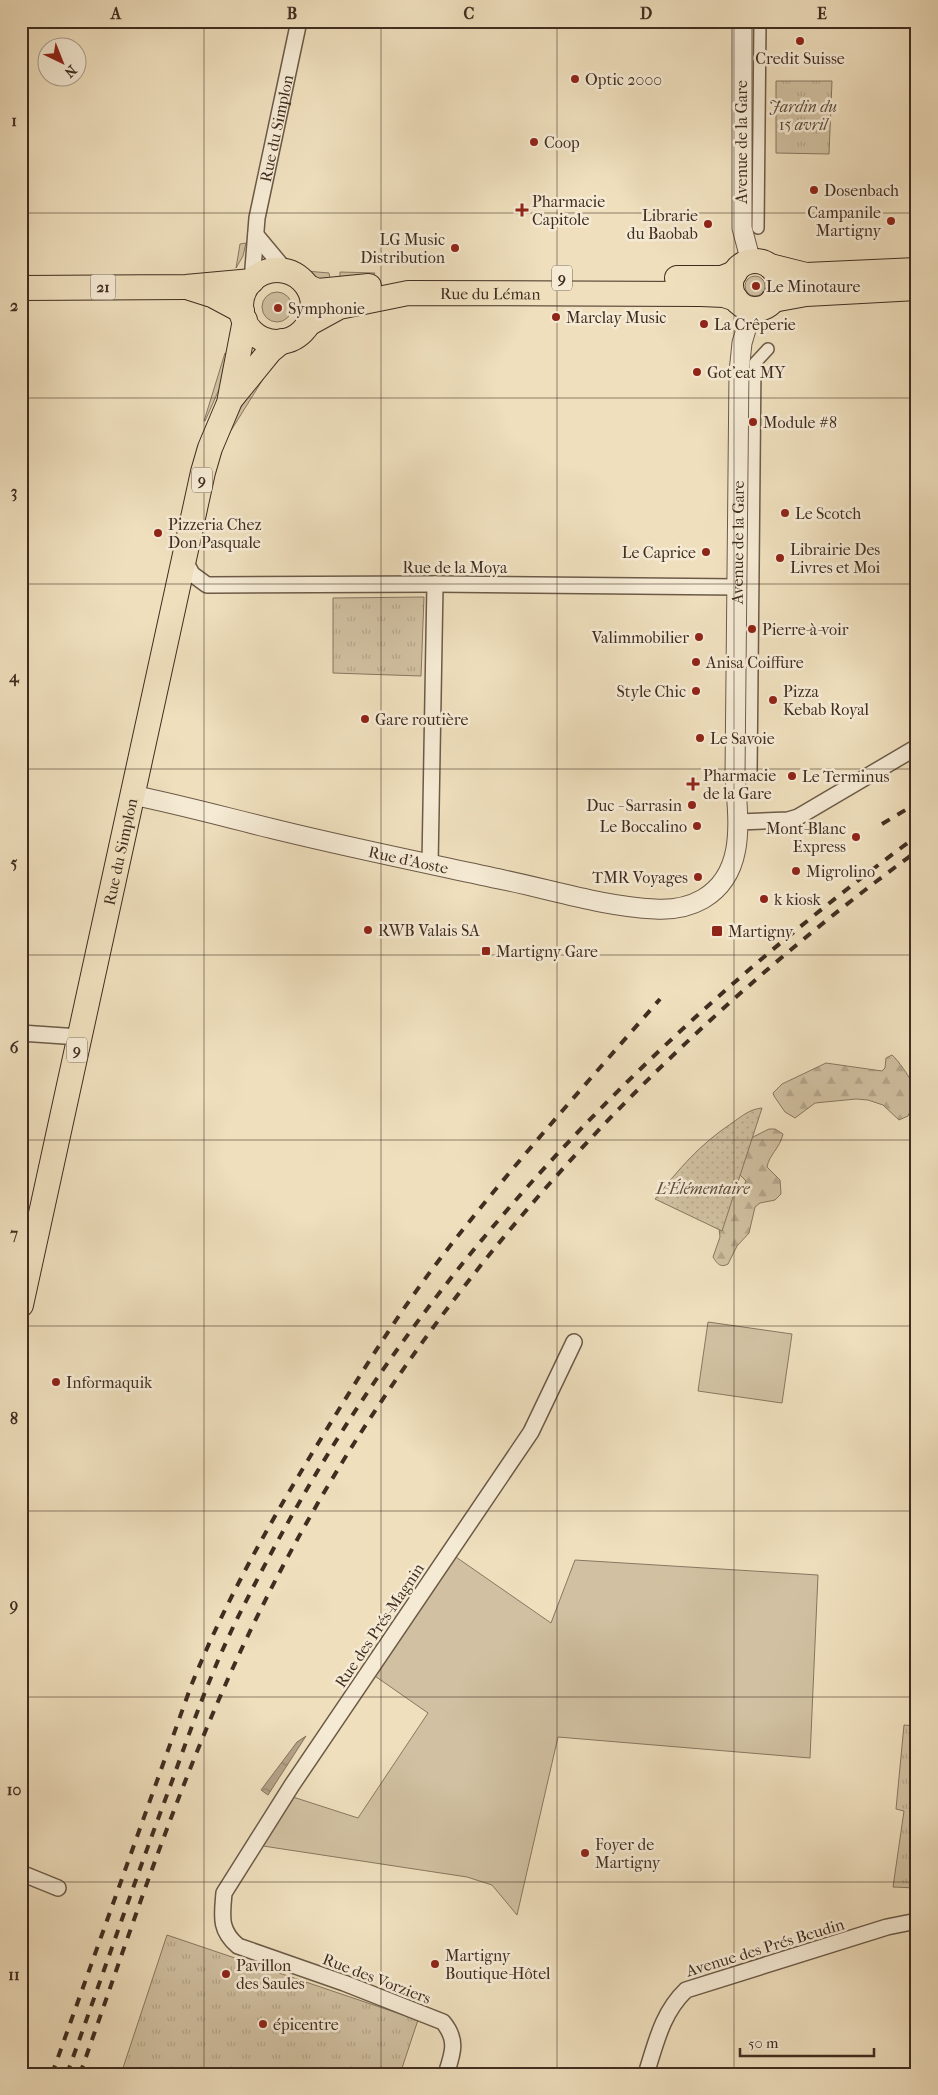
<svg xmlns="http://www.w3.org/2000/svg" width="938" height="2095" font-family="'IM FELL French Canon',serif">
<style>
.grass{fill:#d1c1a2;stroke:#887761}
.forest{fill:url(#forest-firs);stroke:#887761}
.park{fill:url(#park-tufts);stroke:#887761}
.garden{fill:url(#garden-dots);stroke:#887761}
.water{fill:url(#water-ripples);stroke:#86735e}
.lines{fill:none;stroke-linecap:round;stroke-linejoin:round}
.pedestrian-casing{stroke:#6c5a47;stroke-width:14}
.minor-casing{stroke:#6c5a47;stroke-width:18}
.tertiary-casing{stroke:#6c5a47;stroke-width:21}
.primary-casing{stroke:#402d20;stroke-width:26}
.pedestrian{stroke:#f5ead4;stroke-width:11}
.minor{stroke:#f5ead4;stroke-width:15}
.tertiary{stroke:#f5ead4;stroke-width:19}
.primary{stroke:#efdfbd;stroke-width:24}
.rail{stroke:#402d20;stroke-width:4;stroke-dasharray:9 9;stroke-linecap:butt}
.grid{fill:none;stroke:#402d20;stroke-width:1;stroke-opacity:0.55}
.poi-dot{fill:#8f2418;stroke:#f5ead4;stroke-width:2}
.labels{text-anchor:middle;stroke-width:5;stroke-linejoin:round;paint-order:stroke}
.shield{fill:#f5ead4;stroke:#766656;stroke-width:1}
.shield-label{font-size:15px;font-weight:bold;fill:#402d20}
.poi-label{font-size:16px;fill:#402d20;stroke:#f5ead4;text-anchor:start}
.park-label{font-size:16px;font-style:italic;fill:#5d4b3a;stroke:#f5ead4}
.street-label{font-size:16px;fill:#402d20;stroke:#f5ead4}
.neatline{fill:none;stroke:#402d20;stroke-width:2}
.grid-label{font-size:16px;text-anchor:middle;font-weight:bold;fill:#402d20}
</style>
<defs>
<pattern id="forest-firs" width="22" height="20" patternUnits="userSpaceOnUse" patternTransform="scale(1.25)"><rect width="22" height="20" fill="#d1c1a2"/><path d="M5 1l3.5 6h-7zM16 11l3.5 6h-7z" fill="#b4a68b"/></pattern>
<pattern id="park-tufts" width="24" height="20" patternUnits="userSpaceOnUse" patternTransform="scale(1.25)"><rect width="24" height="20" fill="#d1c1a2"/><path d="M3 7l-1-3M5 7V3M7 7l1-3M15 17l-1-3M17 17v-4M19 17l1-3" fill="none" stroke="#b4a68b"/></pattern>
<pattern id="garden-dots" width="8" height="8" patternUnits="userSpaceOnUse" patternTransform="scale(1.25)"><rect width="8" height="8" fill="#d1c1a2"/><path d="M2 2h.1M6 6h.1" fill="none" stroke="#b4a68b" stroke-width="1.8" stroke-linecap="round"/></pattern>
<pattern id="water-ripples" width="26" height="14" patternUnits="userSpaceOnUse" patternTransform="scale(1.25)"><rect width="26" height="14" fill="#b4a288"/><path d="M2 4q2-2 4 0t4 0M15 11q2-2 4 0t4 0" fill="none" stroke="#94846f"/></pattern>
</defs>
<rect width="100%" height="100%" fill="#efdfbd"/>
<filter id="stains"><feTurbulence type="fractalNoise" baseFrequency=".004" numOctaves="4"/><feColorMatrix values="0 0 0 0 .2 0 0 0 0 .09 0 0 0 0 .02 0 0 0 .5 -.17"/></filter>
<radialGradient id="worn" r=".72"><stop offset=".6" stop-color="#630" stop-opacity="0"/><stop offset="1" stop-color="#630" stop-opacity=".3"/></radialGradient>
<g class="grass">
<path d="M246 243 243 256 236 268 240 244Z"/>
<path d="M306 271 329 273 331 284 314 280Z"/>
<path d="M340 272 375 273 373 276 340 282Z"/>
<circle cx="755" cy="286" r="10"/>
<circle cx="277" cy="307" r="15"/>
<path d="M225 353 233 358 205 421H204Z"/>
<path d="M260 373 265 376 227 437 248 392Z"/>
<path d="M708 1322 792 1334 782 1403 698 1391Z"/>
<path d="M453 1555 551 1623 575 1560 818 1575 810 1758 558 1737 517 1915 492 1885 467 1877 263 1846 293 1797 358 1818 428 1713 372 1674Z"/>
</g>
<g class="forest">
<path d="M892 1055C898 1060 909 1076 913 1085L912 1107 908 1116 899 1120 883 1105 868 1100 856 1099 815 1103 795 1118 785 1112 774 1096 773 1093 782 1084 826 1063 882 1071 885 1068 886 1058Z"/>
<path d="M769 1129H775L783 1134C780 1148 769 1155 767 1167L780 1180 781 1194 775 1200 760 1203 755 1207 749 1233 737 1246 728 1264C721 1268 717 1264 713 1257L720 1237 719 1228 732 1190C739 1190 743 1188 746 1181L736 1171 751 1138Z"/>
</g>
<g class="park">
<path d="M776 81H832L829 154 776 153Z"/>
<path d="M424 597 421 676 333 673V598Z"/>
<path d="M904 1725 917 1726V1888L893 1887 904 1811 896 1809Z"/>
<path d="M167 1935 418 2020 400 2074H121Z"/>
</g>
<path class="garden" d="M762 1108 722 1231 655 1199C679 1169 699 1145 732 1123 742 1116 750 1109 762 1108Z"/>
<path class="water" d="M306 1736 268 1795 261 1790 297 1742Z"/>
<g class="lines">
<g class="pedestrian-casing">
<g id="pedestrian">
<path d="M758 228 760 21"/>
<path d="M751 774 755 363 768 349"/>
</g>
</g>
<g class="minor-casing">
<g id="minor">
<path d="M256 235 286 271"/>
<path id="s1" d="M252 281 257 218 299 21"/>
<path d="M184 559 192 574 207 585 435 584 738 587"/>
<path d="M738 822 788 820 798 817 917 747"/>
<path d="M430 865 435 584"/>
<path d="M21 1033 79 1037"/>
<path d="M21 1873 58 1888"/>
<path d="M446 2074C453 2053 458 2040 443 2022L344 1983 238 1946C219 1930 222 1916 224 1893L292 1785 531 1432 574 1342"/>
<path d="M646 2074C656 2043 662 2013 686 1990L887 1927 917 1921"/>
</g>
</g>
<g class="tertiary-casing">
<g id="tertiary">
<path d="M742 21V228L751 262"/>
<path id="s2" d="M132 795C182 805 232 819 282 831 356 849 430 864 504 880 552 890 606 907 655 909 672 910 689 907 703 899 747 873 738 819 735 776L739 372 742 343 752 309"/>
</g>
</g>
<g class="primary-casing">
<g id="primary">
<circle cx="755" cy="285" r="24"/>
<path d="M770 266 806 275 917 270"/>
<circle cx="277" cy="306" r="36"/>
<path d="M677 278H722L735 273"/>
<path d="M308 287 318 291 369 286"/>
<path d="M21 288 186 287 252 281"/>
<path d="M190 288 212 295 242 311"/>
<path d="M773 300 806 294 917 288"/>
<path id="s3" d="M308 324 339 307 408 293 701 294 724 295 736 299"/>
<path d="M231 399 270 351 282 341"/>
<path id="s4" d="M21 1305 203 472 210 448 229 403 245 320"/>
</g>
</g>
<use href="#pedestrian" class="pedestrian"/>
<use href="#minor" class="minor"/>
<use href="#tertiary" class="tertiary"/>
<use href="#primary" class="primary"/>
<g class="rail">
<path d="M882 824 917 803"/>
<path d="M52 2074 191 1686C226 1599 273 1517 322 1437 360 1375 398 1313 443 1255 511 1167 587 1083 660 999"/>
<path d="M67 2074C102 1977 135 1880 171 1784 191 1728 211 1672 237 1619 283 1527 334 1438 394 1354 537 1153 719 982 917 836"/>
<path d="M80 2074C134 1921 184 1766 255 1621 406 1311 641 1053 917 851"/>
</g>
</g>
<path class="grid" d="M204 21V2074M381 21V2074M557 21V2074M734 21V2074M21 213H917M21 398H917M21 584H917M21 769H917M21 955H917M21 1140H917M21 1326H917M21 1511H917M21 1697H917M21 1882H917"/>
<g class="poi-dot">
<circle cx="800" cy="41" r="5"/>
<circle cx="575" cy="79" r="5"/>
<circle cx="534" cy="142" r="5"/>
<circle cx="814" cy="190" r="5"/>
<path d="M519.5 202.5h5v5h5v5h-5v5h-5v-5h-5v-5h5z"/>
<circle cx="891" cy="221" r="5"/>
<circle cx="708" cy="224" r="5"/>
<circle cx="455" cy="248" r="5"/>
<circle cx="756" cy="286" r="5"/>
<circle cx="278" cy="308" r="5"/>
<circle cx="556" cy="317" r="5"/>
<circle cx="704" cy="324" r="5"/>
<circle cx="697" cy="372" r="5"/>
<circle cx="753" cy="422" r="5"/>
<circle cx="785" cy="513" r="5"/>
<circle cx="158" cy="533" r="5"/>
<circle cx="706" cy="552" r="5"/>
<circle cx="780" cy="558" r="5"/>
<circle cx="752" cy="629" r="5"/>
<circle cx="699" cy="637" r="5"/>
<circle cx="696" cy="662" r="5"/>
<circle cx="696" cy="691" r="5"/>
<circle cx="773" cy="700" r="5"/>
<circle cx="365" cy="719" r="5"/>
<circle cx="700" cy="738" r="5"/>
<circle cx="792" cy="776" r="5"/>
<path d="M690.5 776.5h5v5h5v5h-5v5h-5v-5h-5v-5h5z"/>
<circle cx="692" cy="805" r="5"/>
<circle cx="697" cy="826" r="5"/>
<circle cx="856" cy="837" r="5"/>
<circle cx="796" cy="871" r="5"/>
<circle cx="698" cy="877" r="5"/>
<circle cx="764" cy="899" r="5"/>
<circle cx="368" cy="930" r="5"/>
<rect x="711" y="925" width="12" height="12" rx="2.5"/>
<rect x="481" y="946" width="10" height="10" rx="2.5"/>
<circle cx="56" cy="1382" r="5"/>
<circle cx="585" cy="1853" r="5"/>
<circle cx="435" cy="1964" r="5"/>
<circle cx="226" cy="1974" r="5"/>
<circle cx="263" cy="2024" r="5"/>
</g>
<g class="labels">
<g class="shield">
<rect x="552" y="265.5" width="20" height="25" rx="4"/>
<rect x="90.5" y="274.5" width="25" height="25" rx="4"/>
<rect x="192" y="467.5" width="20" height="25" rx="4"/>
<rect x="67" y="1037.5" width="20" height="25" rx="4"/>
</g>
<g class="shield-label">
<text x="562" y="283">9</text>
<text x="103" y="292">21</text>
<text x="202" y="485">9</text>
<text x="77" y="1055">9</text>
</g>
<g class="poi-label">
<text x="800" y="64" text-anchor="middle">Credit Suisse</text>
<text x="585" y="85">Optic 2000</text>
<text x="544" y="148">Coop</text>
<text x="824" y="196">Dosenbach</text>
<text x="532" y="207">Pharmacie<tspan x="532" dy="18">Capitole</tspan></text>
<text x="881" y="218" text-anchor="end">Campanile<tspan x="881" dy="18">Martigny</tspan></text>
<text x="698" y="221" text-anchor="end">Librarie<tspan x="698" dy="18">du Baobab</tspan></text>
<text x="445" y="245" text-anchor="end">LG Music<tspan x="445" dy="18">Distribution</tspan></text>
<text x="766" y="292">Le Minotaure</text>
<text x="288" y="314">Symphonie</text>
<text x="566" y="323">Marclay Music</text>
<text x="714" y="330">La Crêperie</text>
<text x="707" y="378">Got'eat MY</text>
<text x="763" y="428">Module #8</text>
<text x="795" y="519">Le Scotch</text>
<text x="168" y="530">Pizzeria Chez<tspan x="168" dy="18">Don Pasquale</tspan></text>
<text x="790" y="555">Librairie Des<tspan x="790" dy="18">Livres et Moi</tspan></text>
<text x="696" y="558" text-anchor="end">Le Caprice</text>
<text x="762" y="635">Pierre-à-voir</text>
<text x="689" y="643" text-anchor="end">Valimmobilier</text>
<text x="706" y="668">Anisa Coiffure</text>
<text x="686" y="697" text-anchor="end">Style Chic</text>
<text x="783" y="697">Pizza<tspan x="783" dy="18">Kebab Royal</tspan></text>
<text x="375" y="725">Gare routière</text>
<text x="710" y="744">Le Savoie</text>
<text x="703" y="781">Pharmacie<tspan x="703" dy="18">de la Gare</tspan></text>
<text x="802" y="782">Le Terminus</text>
<text x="682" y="811" text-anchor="end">Duc - Sarrasin</text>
<text x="687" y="832" text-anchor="end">Le Boccalino</text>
<text x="846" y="834" text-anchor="end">Mont-Blanc<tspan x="846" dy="18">Express</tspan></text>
<text x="806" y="877">Migrolino</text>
<text x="688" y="883" text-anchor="end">TMR Voyages</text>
<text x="774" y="905">k kiosk</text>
<text x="378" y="936">RWB Valais SA</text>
<text x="728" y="937">Martigny</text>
<text x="496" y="957">Martigny Gare</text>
<text x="66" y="1388">Informaquik</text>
<text x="595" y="1850">Foyer de<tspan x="595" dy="18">Martigny</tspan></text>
<text x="445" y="1961">Martigny<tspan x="445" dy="18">Boutique-Hôtel</tspan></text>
<text x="236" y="1971">Pavillon<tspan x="236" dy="18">des Saules</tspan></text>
<text x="273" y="2030">épicentre</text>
</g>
<g class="park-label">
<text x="803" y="112">Jardin du<tspan x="803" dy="18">15 avril</tspan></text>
<text x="703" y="1194">L'Élémentaire</text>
</g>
<g class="street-label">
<text dy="6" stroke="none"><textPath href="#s1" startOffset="155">Rue du Simplon</textPath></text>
<text transform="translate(741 142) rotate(-90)" y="6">Avenue de la Gare</text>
<text dy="6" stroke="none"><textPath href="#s3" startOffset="188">Rue du Léman</textPath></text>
<text dy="6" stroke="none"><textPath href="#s2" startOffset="954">Avenue de la Gare</textPath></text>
<text x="455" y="573">Rue de la Moya</text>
<text dy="6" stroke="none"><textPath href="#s4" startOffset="464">Rue du Simplon</textPath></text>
<text dy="6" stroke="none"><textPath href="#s2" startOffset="284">Rue d'Aoste</textPath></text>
<text transform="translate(379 1625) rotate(-56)" y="6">Rue des Prés-Magnin</text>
<text transform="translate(765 1947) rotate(-17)" y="6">Avenue des Prés Beudin</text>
<text transform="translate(377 1978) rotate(21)" y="6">Rue des Vorziers</text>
</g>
</g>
<rect width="938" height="2095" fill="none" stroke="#efdfbd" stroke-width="55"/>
<g transform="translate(62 62) rotate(137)"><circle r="24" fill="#f5ead4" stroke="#ad9e8c"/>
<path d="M0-4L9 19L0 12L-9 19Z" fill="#8f2418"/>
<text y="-8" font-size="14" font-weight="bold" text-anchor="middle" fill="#402d20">N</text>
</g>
<path d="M740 2048v8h134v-8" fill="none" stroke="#402d20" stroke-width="2.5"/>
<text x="748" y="2048" font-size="15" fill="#402d20" stroke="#f5ead4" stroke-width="4" paint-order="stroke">50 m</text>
<rect x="28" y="28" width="882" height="2040" class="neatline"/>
<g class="grid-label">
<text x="116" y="19">A</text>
<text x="292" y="19">B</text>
<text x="469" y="19">C</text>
<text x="646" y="19">D</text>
<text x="822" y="19">E</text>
<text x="14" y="126">1</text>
<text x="14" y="311">2</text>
<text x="14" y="497">3</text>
<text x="14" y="682">4</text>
<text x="14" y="868">5</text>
<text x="14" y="1053">6</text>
<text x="14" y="1239">7</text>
<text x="14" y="1424">8</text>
<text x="14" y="1610">9</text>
<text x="14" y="1795">10</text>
<text x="14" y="1980">11</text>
</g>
<rect width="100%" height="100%" filter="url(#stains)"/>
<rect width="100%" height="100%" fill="url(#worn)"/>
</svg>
